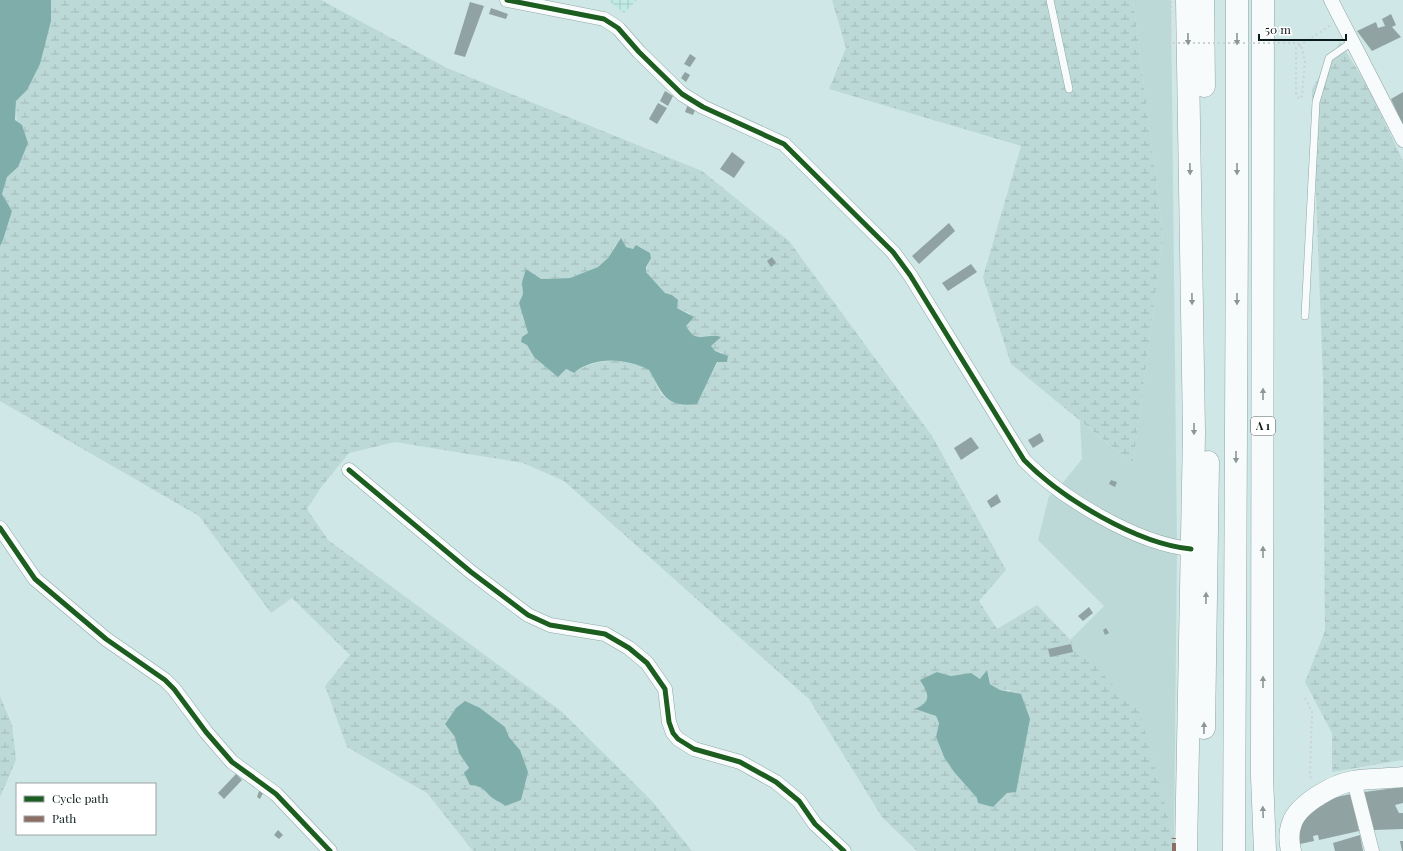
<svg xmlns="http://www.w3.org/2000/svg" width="1403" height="851" font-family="'Playfair Display',serif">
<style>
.industrial{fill:url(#industrial-grid)}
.green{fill:#bcd9d7}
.wetland{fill:url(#wetland-marsh);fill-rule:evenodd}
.water{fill:#7faeaa}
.building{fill:#90a3a2}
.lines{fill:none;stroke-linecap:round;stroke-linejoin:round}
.lane-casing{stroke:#92a6a5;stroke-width:8}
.street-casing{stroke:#92a6a5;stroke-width:15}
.secondary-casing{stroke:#92a6a5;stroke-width:21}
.highway-casing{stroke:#92a6a5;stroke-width:23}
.path{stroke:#cbd3d2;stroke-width:2;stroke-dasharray:2 3;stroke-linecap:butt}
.lane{stroke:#f8fbfb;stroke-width:7}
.street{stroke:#f8fbfb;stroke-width:14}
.secondary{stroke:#f8fbfb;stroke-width:20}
.highway{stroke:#f8fbfb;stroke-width:22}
.path-bridge{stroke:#cbd3d2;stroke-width:2;stroke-dasharray:2 3;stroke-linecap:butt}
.quiet{stroke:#8d6e63;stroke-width:4;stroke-dasharray:8 4;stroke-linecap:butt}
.cycleway-casing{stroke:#fff;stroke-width:8}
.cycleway{stroke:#1b5e20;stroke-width:5}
.oneway{fill:#8c9695}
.labels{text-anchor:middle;stroke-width:3;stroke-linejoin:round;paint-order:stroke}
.shield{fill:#fff;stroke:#535f5e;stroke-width:1}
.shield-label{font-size:11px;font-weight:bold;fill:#091a19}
</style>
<defs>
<pattern id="industrial-grid" width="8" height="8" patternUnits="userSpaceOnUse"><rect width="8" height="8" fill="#c1eae7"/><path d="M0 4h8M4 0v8" fill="none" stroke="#a4c8c6"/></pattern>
<pattern id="wetland-marsh" width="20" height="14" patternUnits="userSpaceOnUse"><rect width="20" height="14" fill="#bcd9d7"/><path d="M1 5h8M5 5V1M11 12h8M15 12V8" fill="none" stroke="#a0bab8"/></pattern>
</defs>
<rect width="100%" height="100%" fill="#cfe7e6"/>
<path class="industrial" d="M608 0H637L624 13Z"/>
<path class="green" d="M1133 0H1171L1177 548 1174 838 1140 714 1070 640 1104 606 1038 540 1049 496 1057 490 1082 459 1080 421 1133 464 1163 235Z"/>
<g class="wetland">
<path d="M51 0H321L447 68 702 171 789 241 932 436 1006 570 979 601 997 629 1037 605 1140 713 1174 838V851H917L882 817 809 699 564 481 523 463 395 442 349 453 322 486 307 509 328 540 561 711 652 801 692 851H473L427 793 347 747 325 686 350 655 292 598 271 613 199 516 0 401V246L3 240 12 211 2 194 7 177 18 167 16 101 27 90 51 21ZM616 244 633 249 640 247 650 253C649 261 647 265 646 272L665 293 672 295 677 308 690 313 686 326C688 329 690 332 692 334 699 341 710 332 720 337L710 346 714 351 721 352 727 362H718L697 403C686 405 670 404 662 395 656 388 656 377 649 370 634 354 590 360 574 373L534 357 527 345 528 333 519 303 523 294 541 279 570 278 598 267 608 258ZM987 670 990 683 1000 690H1010L1007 793 993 807 977 798 954 772 944 757 936 737 939 723 936 716 916 709C924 704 927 702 928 692L923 686 937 672 951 676 971 674 980 680ZM456 708 505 727 509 737 520 750 502 802C481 792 471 773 460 754 458 749 458 743 456 739 453 733 448 728 445 723Z"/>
<path d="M832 0H1133L1163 235 1133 464 1011 364 983 277 1021 146 829 89 846 48Z"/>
<path d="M1340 42 1369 89 1403 161V760L1332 772V733L1305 682 1325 631 1323 379 1312 89Z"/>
<path d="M0 696 12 725 16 760 0 797Z"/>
</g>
<g class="water">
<path d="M0 0H51V21L40 64 27 90 16 101 15 120 22 125 28 143 18 167 7 177 2 194 12 211 3 240 0 246Z"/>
<path d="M621 238 626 247 633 249 636 245 650 253 651 258 646 267V272L665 293 672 295 678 300 677 308 694 317 686 326C688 329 690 332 692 334 699 341 711 333 721 337L711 346 715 351 728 356 727 362H717L697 404C664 408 663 393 649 370 626 358 594 356 574 373L566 369 558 377 534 357 527 345 521 342 522 337 528 333 519 303 523 294 522 282 526 269 541 279 570 278 598 267 608 258Z"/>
<path d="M987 670 990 684 1000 690 1021 694 1030 719 1016 792 1007 793 993 807 978 803 977 798 954 772 944 757 936 737 939 723 936 716 915 709C933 701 928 693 920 680L937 672 951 676 971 673 980 679Z"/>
<path d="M465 701 480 708 505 727 509 737 520 750 528 772 521 800 505 806C502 802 498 802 494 799 484 792 485 786 470 785L464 773 469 768 459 753 455 737 445 724 456 708Z"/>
</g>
<g class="building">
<path d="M470 2 484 6 465 57 454 54Z"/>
<path d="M491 8 508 14 506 19 489 14Z"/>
<path d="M1391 14 1396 25 1392 27 1401 37 1372 51 1357 31 1376 22 1378 28 1385 26 1382 19Z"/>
<path d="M690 54 696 58 690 67 684 64Z"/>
<path d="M685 72 690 75 686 82 681 78Z"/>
<path d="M665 91 673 96 668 106 660 101Z"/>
<path d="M1403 92V125L1391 99Z"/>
<path d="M658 103 667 108 657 124 649 119Z"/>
<path d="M688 104 696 108 693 115 685 112Z"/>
<path d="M732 152 745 162 734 178 720 169Z"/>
<path d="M949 223 955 231 919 264 912 256Z"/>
<path d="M772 257 776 263 771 267 767 261Z"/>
<path d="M971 264 977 272 948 291 942 283Z"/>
<path d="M1040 433 1044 441 1033 448 1028 440Z"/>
<path d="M971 437 979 448 961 460 954 448Z"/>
<path d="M1111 480 1117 482 1115 487 1109 484Z"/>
<path d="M997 494 1001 502 991 508 987 501Z"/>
<path d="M1089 607 1093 613 1083 621 1078 616Z"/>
<path d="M1106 628 1109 633 1105 635 1103 630Z"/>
<path d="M1071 644 1073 652 1050 657 1048 649Z"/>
<path d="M236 774 242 780 224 799 218 793Z"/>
<path d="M1403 787V803L1395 805 1399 813H1403V829L1374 830 1364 792Z"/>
<path d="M259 791 263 793 260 799 257 797Z"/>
<path d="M1351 794 1359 831 1319 840 1318 835 1313 836 1314 841 1300 844 1295 821 1301 810 1324 805 1323 800Z"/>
<path d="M278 830 283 835 279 839 274 835Z"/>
<path d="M1360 835 1363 851H1335L1333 843Z"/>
<path d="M1400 841H1403V851H1402Z"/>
</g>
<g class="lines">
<g class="lane-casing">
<g id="lane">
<path d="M1050 0 1069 89"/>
<path d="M1305 316 1316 102 1329 58 1352 42"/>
</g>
</g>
<g class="street-casing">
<g id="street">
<path d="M507 0 604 19 618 28 639 52 682 94 703 107 784 144 893 252 910 275 1024 460C1061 498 1137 544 1191 549"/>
<path d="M1331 0 1403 140"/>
<path d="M349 470 471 572 528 615 550 625 605 634 629 648 647 663 665 689 669 722 673 733 678 739 694 749 740 762 776 782 799 801 815 824 844 851"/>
<path d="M0 528 35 579 106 639 165 680 174 689 206 732 232 762 276 794 330 851"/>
<path d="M1354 781 1372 851"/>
</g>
</g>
<g class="secondary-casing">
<path id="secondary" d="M1291 851C1289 842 1288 833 1292 823 1298 804 1334 784 1353 781 1370 778 1387 779 1403 777"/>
</g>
<g class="highway-casing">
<g id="highway">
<path d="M1203 0 1204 86"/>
<path d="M1263 0 1262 776 1265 851"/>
<path d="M1204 728 1208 462"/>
<path d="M1186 851 1194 433 1187 0"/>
<path d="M1234 851 1237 217V0"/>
</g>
</g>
<g class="path">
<path d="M1305 61 1302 96 1299 99 1296 95V48L1331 25"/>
<path d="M1305 698 1312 712 1310 776 1312 781"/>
</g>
<use href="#lane" class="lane"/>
<use href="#street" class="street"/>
<use href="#secondary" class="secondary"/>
<use href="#highway" class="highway"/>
<path class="path-bridge" d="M1171 1 1170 43H1298L1302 48 1305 61"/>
<path class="quiet" d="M1174 851V838"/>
<g class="cycleway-casing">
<g id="cycleway">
<path d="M507 0 604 19 618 28 639 52 682 94 703 107 784 144 893 252 910 275 1024 460C1061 498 1137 544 1191 549"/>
<path d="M349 470 471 572 528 615 550 625 605 634 629 648 647 663 665 689 669 722 673 733 678 739 694 749 740 762 776 782 799 801 815 824 844 851"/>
<path d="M0 528 35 579 106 639 165 680 174 689 206 732 232 762 276 794 330 851"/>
</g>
</g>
<use href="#cycleway" class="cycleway"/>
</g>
<defs><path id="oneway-solid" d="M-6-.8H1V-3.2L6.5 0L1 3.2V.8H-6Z"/></defs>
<g class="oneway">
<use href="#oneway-solid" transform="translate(1188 39) rotate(89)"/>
<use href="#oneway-solid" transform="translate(1237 39) rotate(90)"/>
<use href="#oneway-solid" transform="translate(1190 169) rotate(89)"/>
<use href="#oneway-solid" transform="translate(1237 169) rotate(90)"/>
<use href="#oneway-solid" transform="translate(1192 299) rotate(89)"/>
<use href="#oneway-solid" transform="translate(1237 299) rotate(90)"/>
<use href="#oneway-solid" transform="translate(1263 394) rotate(-90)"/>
<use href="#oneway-solid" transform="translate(1194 429) rotate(90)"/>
<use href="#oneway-solid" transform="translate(1236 457) rotate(90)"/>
<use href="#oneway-solid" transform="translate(1263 552) rotate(-90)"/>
<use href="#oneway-solid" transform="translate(1206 598) rotate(-89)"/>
<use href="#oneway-solid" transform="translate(1263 682) rotate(-90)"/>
<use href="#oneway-solid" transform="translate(1204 728) rotate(-89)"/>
<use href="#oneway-solid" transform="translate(1263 812) rotate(-92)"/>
</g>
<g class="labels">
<rect class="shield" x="1251" y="417" width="24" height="18" rx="3"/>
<g class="shield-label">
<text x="1263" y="430">A 1</text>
</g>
</g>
<rect x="16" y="783" width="140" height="52" fill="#ffffff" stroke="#9da3a3"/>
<rect x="24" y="796" width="20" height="6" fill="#1b5e20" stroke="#9da3a3"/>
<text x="52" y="803" font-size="12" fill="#091a19">Cycle path</text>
<rect x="24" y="816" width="20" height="6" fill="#8d6e63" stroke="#9da3a3"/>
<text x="52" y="823" font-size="12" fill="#091a19">Path</text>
<path d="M1259 34v6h87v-6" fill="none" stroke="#091a19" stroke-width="2"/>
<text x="1265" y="34" font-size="12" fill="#091a19" stroke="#ffffff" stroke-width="3" paint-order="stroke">50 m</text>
</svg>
